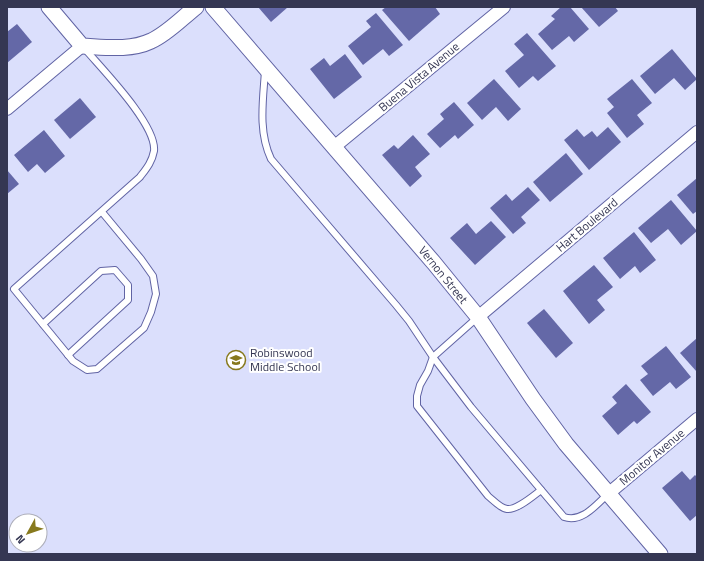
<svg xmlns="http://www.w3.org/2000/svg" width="704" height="561" font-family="'Titillium Web',sans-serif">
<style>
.building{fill:#6468a7}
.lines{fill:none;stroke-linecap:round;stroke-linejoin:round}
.service-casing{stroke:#6164a4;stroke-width:8}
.minor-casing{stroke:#6164a4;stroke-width:14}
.tertiary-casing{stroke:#6164a4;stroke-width:17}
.service{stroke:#fff;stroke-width:6}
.minor{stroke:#fff;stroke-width:12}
.tertiary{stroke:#fff;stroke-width:15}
.labels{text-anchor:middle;stroke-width:4;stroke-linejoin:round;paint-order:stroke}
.street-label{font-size:12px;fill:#353753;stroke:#fff}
.poi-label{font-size:12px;fill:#353753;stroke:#fff;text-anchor:start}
</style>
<rect width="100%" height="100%" fill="#dbdffc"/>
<g class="building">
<path d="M258 7H288L271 22Z"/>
<path d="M386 7H435L440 14 409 41 382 10Z"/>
<path d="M561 7H570L589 29 574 42 569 36 552 50 538 34 555 19 551 16Z"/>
<path d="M581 7H615L618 11 599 27Z"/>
<path d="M376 13 403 45 389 56 383 49 363 65 348 46 371 27 366 21Z"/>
<path d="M17 24 32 42 7 63V32Z"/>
<path d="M527 33 556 66 538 81 533 76 519 88 505 71 524 55 514 44Z"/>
<path d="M672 49 697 79 685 90 674 78 655 94 640 76Z"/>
<path d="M345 54 362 77 334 99 310 69 324 58 330 66Z"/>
<path d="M494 79 521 109 508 121 496 107 482 120 467 103Z"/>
<path d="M632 79 652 103 637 115 644 124 627 138 607 113 614 107 607 99Z"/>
<path d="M80 98 96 117 70 139 54 120Z"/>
<path d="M454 102 474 125 458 139 455 135 440 148 427 134 444 119 440 114Z"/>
<path d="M608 127 621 142 589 170 564 140 577 129 584 137 592 131 597 137Z"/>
<path d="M44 130 65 156 45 173 37 164 28 172 14 155Z"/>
<path d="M413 135 430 154 415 167 422 176 410 187 382 155 394 145 398 149Z"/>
<path d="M566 153 583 174 550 202 533 182Z"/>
<path d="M7 170 19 184 7 194Z"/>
<path d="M697 178V211L693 214 677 195Z"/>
<path d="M528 187 540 200 521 217 526 223 513 234 490 208 506 194 512 201Z"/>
<path d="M671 200 697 231 681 245 668 229 651 243 638 228Z"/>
<path d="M491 221 506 237 475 265 450 238 467 223 476 234Z"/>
<path d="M634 232 656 260 640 273 635 266 620 279 603 258Z"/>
<path d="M594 265 613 287 597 300 605 310 589 324 563 291Z"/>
<path d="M544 309 573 343 556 358 527 323Z"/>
<path d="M697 338V372L680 353Z"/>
<path d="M666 346 691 377 676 389 670 382 653 396 640 380 648 374 641 366Z"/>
<path d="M626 384 651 412 637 424 634 421 618 435 602 416 617 403 612 397Z"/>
<path d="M682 471 690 480 695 475 697 477V515L690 521 662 488Z"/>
</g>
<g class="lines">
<g class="service-casing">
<g id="service">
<path d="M85 49C102 69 157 125 154 151 152 162 146 169 140 177L14 289 73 361 87 370 97 369 144 328 151 312 156 294 153 276 141 259 102 212"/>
<path d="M265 71C263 101 258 131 271 159L396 305 409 321 433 357 471 407 564 517C582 523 596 505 608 494"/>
<path d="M478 317 433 357 428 371 420 385 417 396V406L488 496C493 500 500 508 507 509 517 510 533 496 541 490"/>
<path d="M43 324 101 271 115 270 128 285V300L68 355"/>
</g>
</g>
<g class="minor-casing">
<g id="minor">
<path d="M7 109 82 46"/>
<path d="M334 147 504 7"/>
<path d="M478 317 697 132"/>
<path d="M608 494 697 419"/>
</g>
</g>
<g class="tertiary-casing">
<g id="tertiary">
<path d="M49 7 82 46C104 47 130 51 151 41 167 34 182 18 196 7"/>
<path d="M213 7 434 263 478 317 533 399 566 444 660 554"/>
</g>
</g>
<use href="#service" class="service"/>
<use href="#minor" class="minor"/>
<use href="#tertiary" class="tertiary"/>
</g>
<defs>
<g id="school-ring" transform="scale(1)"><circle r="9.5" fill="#fff" stroke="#87791d" stroke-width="1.5"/><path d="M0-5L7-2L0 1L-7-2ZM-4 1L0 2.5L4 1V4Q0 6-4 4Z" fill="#87791d"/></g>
</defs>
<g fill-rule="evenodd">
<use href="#school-ring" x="236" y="360"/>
</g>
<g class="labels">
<g class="street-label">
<text transform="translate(419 77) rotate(-40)" y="4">Buena Vista Avenue</text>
<text transform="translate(587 225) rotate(-40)" y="4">Hart Boulevard</text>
<text transform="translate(443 275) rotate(51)" y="4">Vernon Street</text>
<text transform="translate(652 457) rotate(-40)" y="4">Monitor Avenue</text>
</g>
<g class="poi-label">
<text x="250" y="357">Robinswood<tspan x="250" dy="14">Middle School</tspan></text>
</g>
</g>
<rect width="704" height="561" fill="none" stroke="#353753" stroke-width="16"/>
<g transform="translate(28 533) rotate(230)"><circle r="19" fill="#ffffff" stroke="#aeafba"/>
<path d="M0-3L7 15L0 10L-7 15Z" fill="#87791d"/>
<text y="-6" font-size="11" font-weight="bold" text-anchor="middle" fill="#353753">N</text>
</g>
</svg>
